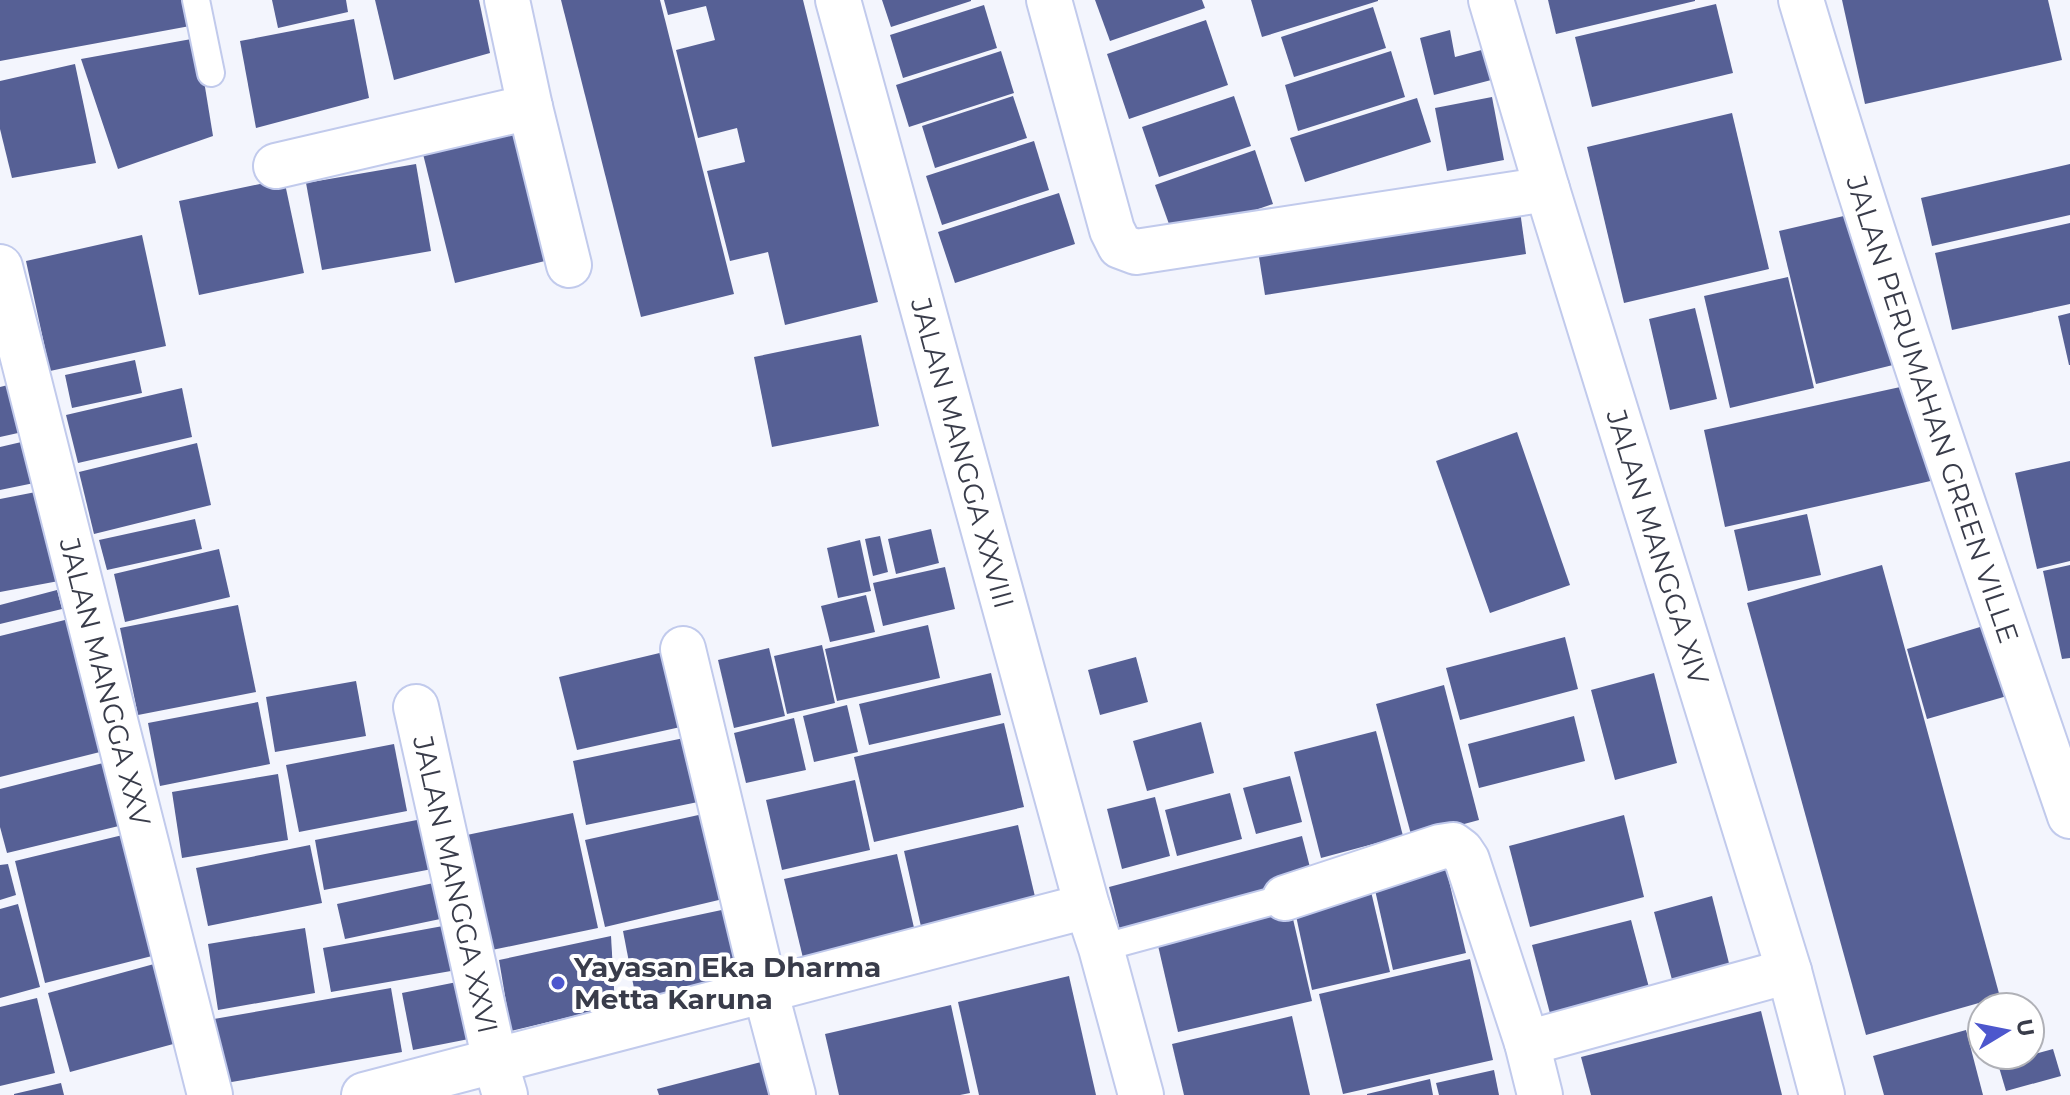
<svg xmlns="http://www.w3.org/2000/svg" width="2070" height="1095" font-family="Montserrat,sans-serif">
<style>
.building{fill:#566095}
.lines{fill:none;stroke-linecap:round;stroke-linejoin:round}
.service-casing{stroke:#c1caec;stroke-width:30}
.minor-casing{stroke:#c1caec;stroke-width:48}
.service{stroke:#fff;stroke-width:26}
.minor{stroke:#fff;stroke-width:44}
.poi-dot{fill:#4d57cd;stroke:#fff;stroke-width:3}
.labels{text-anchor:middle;stroke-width:8;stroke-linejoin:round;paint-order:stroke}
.street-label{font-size:28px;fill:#393c4a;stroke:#fff}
.poi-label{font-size:28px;font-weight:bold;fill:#393c4a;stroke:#fff;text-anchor:start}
</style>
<rect width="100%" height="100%" fill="#f3f5fd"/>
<g class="building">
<path d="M0 0H185L190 26 0 61Z"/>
<path d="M272 0H346L348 12 278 28Z"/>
<path d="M375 0H479L490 53 394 80Z"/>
<path d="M561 0H660L734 294 641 317Z"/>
<path d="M664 0H803L878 302 785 325 768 252 730 261 707 171 745 162 737 128 698 138 676 50 715 40 706 6 668 15Z"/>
<path d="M882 0H971V1L891 27Z"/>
<path d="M1095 0H1202L1205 8 1110 41Z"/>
<path d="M1251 0H1378V1L1262 37Z"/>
<path d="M1548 0H1695V1L1556 34Z"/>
<path d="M1842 0H2048L2062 60 1865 104Z"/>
<path d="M1716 4 1733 73 1592 107 1575 37Z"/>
<path d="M984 5 997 48 903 78 890 35Z"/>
<path d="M1373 7 1386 48 1294 77 1281 37Z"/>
<path d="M354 19 369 98 256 128 240 41Z"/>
<path d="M1206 20 1228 85 1129 119 1107 54Z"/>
<path d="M1450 30 1455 57 1489 48 1495 79 1434 95 1420 38Z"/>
<path d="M197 38 213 136 118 169 81 59Z"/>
<path d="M1001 51 1014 93 909 127 896 85Z"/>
<path d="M1391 51 1405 97 1298 131 1285 85Z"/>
<path d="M75 64 96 163 12 178 0 129V81Z"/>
<path d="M1013 96 1027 138 935 168 922 126Z"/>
<path d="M1234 96 1251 146 1159 177 1142 127Z"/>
<path d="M1492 97 1504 160 1447 171 1435 108Z"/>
<path d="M1417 98 1431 142 1305 182 1290 138Z"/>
<path d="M1732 113 1769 269 1624 303 1587 147Z"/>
<path d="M513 131 545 261 455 283 423 154Z"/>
<path d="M1034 141 1049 190 942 225 926 176Z"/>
<path d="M1255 150 1273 204 1174 238 1155 185Z"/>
<path d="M416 164 431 251 322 270 306 183Z"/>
<path d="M2070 164V215L1932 246 1921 198Z"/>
<path d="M284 179 304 273 199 295 179 201Z"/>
<path d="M1059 193 1075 244 955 283 938 232Z"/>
<path d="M1520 211 1526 254 1265 295 1258 251Z"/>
<path d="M1861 212 1897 364 1816 384 1779 231Z"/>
<path d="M2070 223V304L1952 330 1935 253Z"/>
<path d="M142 235 166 346 50 371 26 261Z"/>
<path d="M1788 277 1814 388 1730 408 1704 296Z"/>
<path d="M1695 308 1717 399 1670 410 1649 319Z"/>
<path d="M2070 313V365H2069L2058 316Z"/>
<path d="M861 335 879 426 772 447 754 357Z"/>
<path d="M135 360 142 393 72 408 65 375Z"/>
<path d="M1914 384 1935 480 1725 527 1704 430Z"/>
<path d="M8 385 18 433 0 437V387Z"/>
<path d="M182 388 192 437 78 463 66 415Z"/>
<path d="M1517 432 1570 585 1490 613 1436 461Z"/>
<path d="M30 440 39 482 0 490V447Z"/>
<path d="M197 443 211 505 94 534 79 472Z"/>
<path d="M2070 461V561L2037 569 2015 473Z"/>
<path d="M46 490 64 580 0 592V499Z"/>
<path d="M1807 514 1821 575 1748 591 1734 530Z"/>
<path d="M195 519 202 549 107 570 99 540Z"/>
<path d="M931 529 939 563 896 574 888 539Z"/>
<path d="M880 536 888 572 873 576 865 539Z"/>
<path d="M860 540 871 591 838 598 827 548Z"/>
<path d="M219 549 230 597 125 622 114 574Z"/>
<path d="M1882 565 2000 997 1866 1035 1747 603Z"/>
<path d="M2070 565V658L2062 659 2043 571Z"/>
<path d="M945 567 955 609 883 626 873 583Z"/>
<path d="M57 590 62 609 0 624V605Z"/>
<path d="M866 595 875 632 830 642 821 606Z"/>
<path d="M238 605 256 692 138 715 120 628Z"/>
<path d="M73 618 104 751 0 777V636Z"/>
<path d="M2000 621 2021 692 1927 719 1907 649Z"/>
<path d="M928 625 940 678 837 701 825 649Z"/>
<path d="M1565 637 1578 689 1460 720 1446 668Z"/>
<path d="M822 645 835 703 787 714 774 656Z"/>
<path d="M769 648 785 716 734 728 718 660Z"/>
<path d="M668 651 685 726 577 750 559 677Z"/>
<path d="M1136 657 1148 702 1100 715 1088 670Z"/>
<path d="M991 673 1001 715 869 745 859 704Z"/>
<path d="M1654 673 1677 763 1615 780 1591 690Z"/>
<path d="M356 681 366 736 275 752 266 697Z"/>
<path d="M1444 685 1479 820 1412 838 1376 704Z"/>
<path d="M258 702 270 764 160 786 148 723Z"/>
<path d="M847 705 858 752 814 762 803 716Z"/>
<path d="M1574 716 1585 761 1479 788 1468 744Z"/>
<path d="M794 718 806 770 746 783 734 733Z"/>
<path d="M1201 722 1214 773 1147 791 1133 741Z"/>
<path d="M1004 723 1024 807 874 842 854 757Z"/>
<path d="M1376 731 1403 836 1321 858 1294 752Z"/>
<path d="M684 738 698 802 586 825 573 761Z"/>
<path d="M394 744 407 811 299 832 286 765Z"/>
<path d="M107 762 123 825 7 853 0 827V789Z"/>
<path d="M278 774 288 840 182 858 172 792Z"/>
<path d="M1290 776 1302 822 1256 834 1243 788Z"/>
<path d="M855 780 870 850 782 870 766 800Z"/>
<path d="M1230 793 1242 839 1177 856 1165 810Z"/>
<path d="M1155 797 1170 856 1122 869 1107 809Z"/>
<path d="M573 813 598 928 487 951 462 836Z"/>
<path d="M703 814 723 899 605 927 585 840Z"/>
<path d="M1624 815 1644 897 1530 927 1509 846Z"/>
<path d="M422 819 432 869 324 890 315 840Z"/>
<path d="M1018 825 1037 905 922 931 904 851Z"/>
<path d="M131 833 160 954 45 983 15 861Z"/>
<path d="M1302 836 1314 883 1121 934 1109 887Z"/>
<path d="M310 845 322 903 208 926 196 868Z"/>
<path d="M897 854 915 932 803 958 784 879Z"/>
<path d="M8 864 16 895 0 900V865Z"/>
<path d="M1445 864 1466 953 1393 970 1373 881Z"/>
<path d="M438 882 445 918 345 939 337 904Z"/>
<path d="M1369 883 1390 972 1312 990 1293 902Z"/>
<path d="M1712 896 1732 975 1675 991 1654 912Z"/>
<path d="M18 904 40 987 0 998V909Z"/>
<path d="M1290 906 1312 1001 1178 1032 1156 937Z"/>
<path d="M731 908 744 984 637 1004 623 931Z"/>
<path d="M1631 920 1651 995 1552 1021 1532 945Z"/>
<path d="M443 926 451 971 331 992 323 948Z"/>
<path d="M305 928 315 993 218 1010 208 944Z"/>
<path d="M611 936 615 1006 511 1031 499 960Z"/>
<path d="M1470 959 1493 1060 1343 1094 1319 994Z"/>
<path d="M165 961 188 1040 70 1072 48 993Z"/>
<path d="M1069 976 1096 1095H979L958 1002Z"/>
<path d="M462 981 474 1038 413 1050 402 993Z"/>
<path d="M391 988 402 1052 226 1083 214 1019Z"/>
<path d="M37 998 55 1073 0 1086V1007Z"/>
<path d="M951 1005 970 1093 960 1095H839L825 1034Z"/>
<path d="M2030 1010 2041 1046 2030 1049Z"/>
<path d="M1761 1011 1782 1095H1591L1581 1057Z"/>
<path d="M1292 1016 1310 1095H1184L1172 1044Z"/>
<path d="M1966 1030 1983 1095H1884L1873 1056Z"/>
<path d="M2053 1049 2061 1076 2006 1091 1998 1064Z"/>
<path d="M776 1058 785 1095H659L657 1089Z"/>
<path d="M1494 1070 1499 1095H1439L1436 1083Z"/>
<path d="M1430 1079 1433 1095H1367V1094Z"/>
<path d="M61 1083 64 1095H14V1094Z"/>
</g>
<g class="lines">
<g class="service-casing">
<g id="service">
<path d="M196 0 211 73"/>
<path d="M1101 948 1285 898"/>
</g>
</g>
<g class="minor-casing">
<g id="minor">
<path d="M507 0 530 107 569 265"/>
<path id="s1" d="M838 0 1087 906 1101 948 1141 1095"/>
<path d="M1049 0 1112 230 1120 246 1136 252 1547 189"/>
<path id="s2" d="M1491 0 1547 189 1789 971 1822 1095"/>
<path id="s3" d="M1801 0C1883 275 1977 545 2070 816"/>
<path d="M276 166 530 107"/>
<path id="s4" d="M0 267 210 1095"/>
<path d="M683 649 765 990 793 1095"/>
<path id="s5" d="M416 707 495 1061 505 1095"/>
<path d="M1285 898 1440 847 1453 845 1461 851 1467 860 1527 1043 1540 1095"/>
<path d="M1527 1043 1789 971"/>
<path d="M364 1095 1087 906"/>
</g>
</g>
<use href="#service" class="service"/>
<use href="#minor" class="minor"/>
</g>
<circle class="poi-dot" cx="558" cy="983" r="8"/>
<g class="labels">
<g class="street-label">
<text dy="10" stroke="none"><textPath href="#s3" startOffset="430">JALAN PERUMAHAN GREEN VILLE</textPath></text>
<text dy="10" stroke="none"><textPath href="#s1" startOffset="470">JALAN MANGGA XXVIII</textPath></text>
<text dy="10" stroke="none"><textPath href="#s2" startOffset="572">JALAN MANGGA XIV</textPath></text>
<text dy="10" stroke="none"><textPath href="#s4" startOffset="428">JALAN MANGGA XXV</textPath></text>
<text dy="10" stroke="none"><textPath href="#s5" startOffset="182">JALAN MANGGA XXVI</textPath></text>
</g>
<g class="poi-label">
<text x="574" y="977">Yayasan Eka Dharma<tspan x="574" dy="32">Metta Karuna</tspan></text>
</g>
</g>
<g transform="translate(2006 1031) rotate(80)"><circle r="38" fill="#ffffff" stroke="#b0b1b7" stroke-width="2"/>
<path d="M0-6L14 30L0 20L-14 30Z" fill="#4d57cd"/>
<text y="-12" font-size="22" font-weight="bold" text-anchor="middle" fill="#393c4a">U</text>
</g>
</svg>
